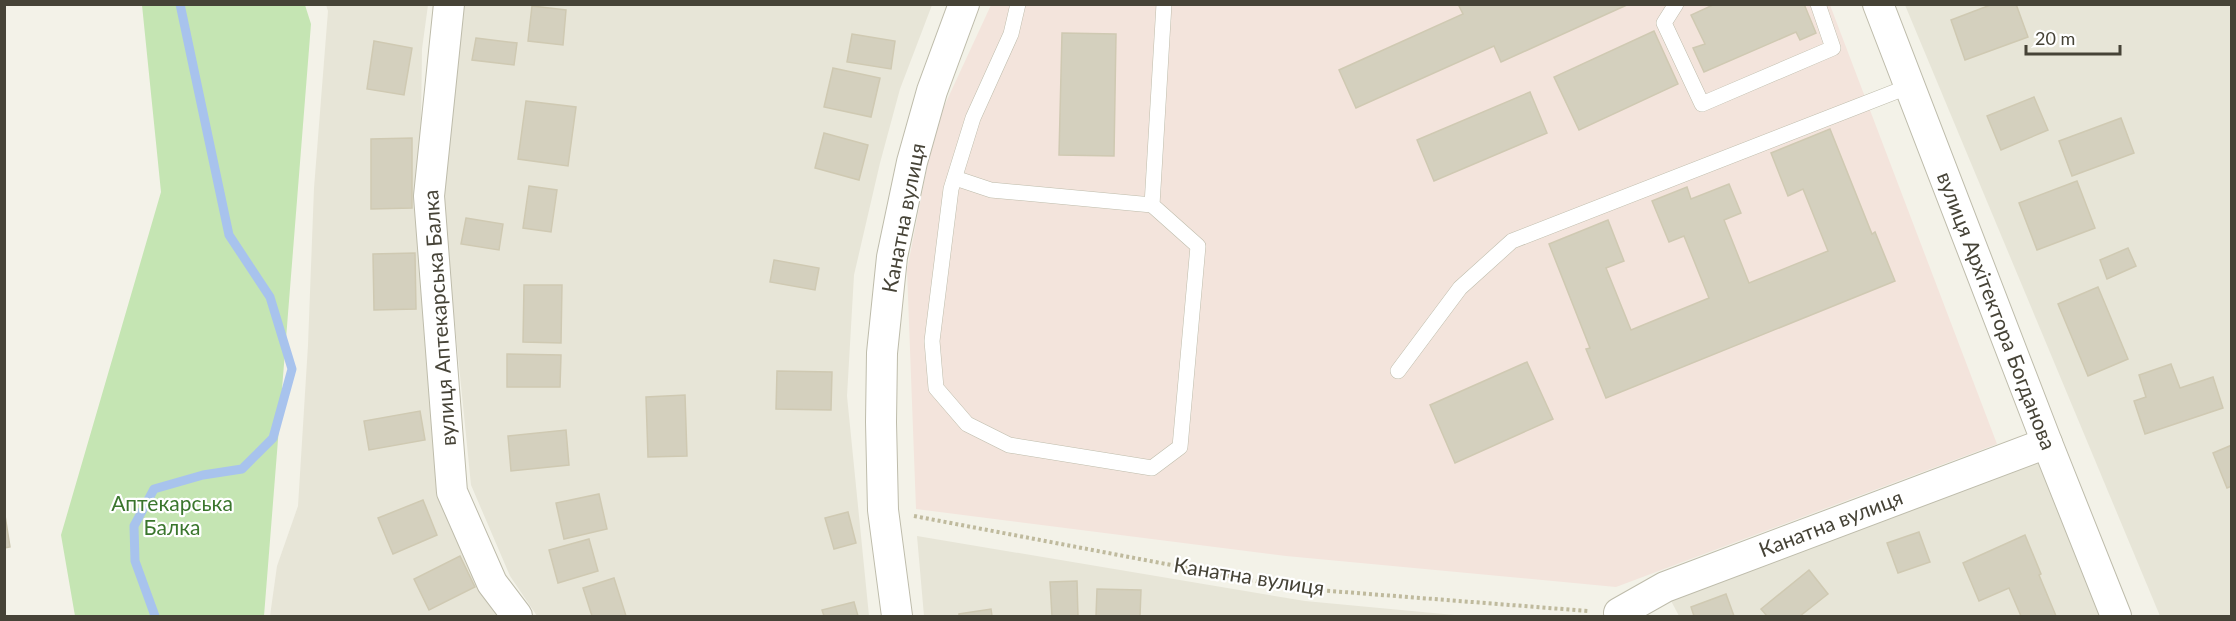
<svg xmlns="http://www.w3.org/2000/svg" width="2236" height="621" font-family="Lato,sans-serif">
<style>
.residential{fill:#e7e5d7}
.medical{fill:#f3e4dc}
.green{fill:#c5e5b3}
.lines{fill:none;stroke-linecap:round;stroke-linejoin:round}
.stream{stroke:#a8c3ed;stroke-width:9}
.building{fill:#d4d0be;stroke:#cfc9b2;stroke-width:1.5}
.lane-casing{stroke:#bebcab;stroke-width:16}
.street-casing{stroke:#bebcab;stroke-width:32}
.path{stroke:#bfba9d;stroke-width:4;stroke-dasharray:3 3;stroke-linecap:butt}
.lane{stroke:#fff;stroke-width:15}
.street{stroke:#fff;stroke-width:30}
.labels{text-anchor:middle;stroke-width:4.5;stroke-linejoin:round;paint-order:stroke}
.street-label{font-size:21px;fill:#464337;stroke:#fff}
.park-label{font-size:21px;fill:#3a762d;stroke:#fff}
</style>
<rect width="100%" height="100%" fill="#f3f2e8"/>
<g class="residential">
<path d="M326 5H428L422 49 420 198 440 495 505 616H270L277 566 298 506 308 345 314 188 328 11Z"/>
<path d="M455 5H932L900 89 880 163 854 275 847 396 869 616H537L510 576 471 485 442 196Z"/>
<path d="M1905 5H2231V616H2160Z"/>
<path d="M2039 457 2102 616H1679L1669 597Z"/>
<path d="M917 536 1305 601 1465 616H924Z"/>
</g>
<path class="medical" d="M991 5H1830L1997 444 1616 587 1286 556 916 509 907 270 935 126Z"/>
<path class="green" d="M142 5H305L311 24 264 616H75L61 535 161 192Z"/>
<g class="lines">
<path class="stream" d="M155 616 135 561 134 526 154 489 203 475 242 469 273 438 292 369 270 297 229 235 180 4"/>
</g>
<g class="building">
<path d="M1458 4H1629L1501 62 1494 46 1356 108 1339 70 1463 14Z"/>
<path d="M1715 4H1804L1816 33 1800 40 1796 32 1704 72 1693 48 1705 44 1691 15Z"/>
<path d="M1993 4H2016L2028 37 1965 60 1951 20Z"/>
<path d="M532 6 566 10 563 45 528 41Z"/>
<path d="M1654 31 1678 84 1579 130 1554 77Z"/>
<path d="M1062 33 1116 34 1114 156 1059 155Z"/>
<path d="M852 34 895 41 891 69 847 62Z"/>
<path d="M476 38 517 43 514 65 472 60Z"/>
<path d="M374 41 412 48 404 95 367 89Z"/>
<path d="M833 68 880 78 871 117 824 107Z"/>
<path d="M1530 92 1547 133 1434 181 1417 140Z"/>
<path d="M2034 97 2048 130 2001 150 1987 116Z"/>
<path d="M526 101 576 107 568 166 518 159Z"/>
<path d="M2121 118 2134 153 2072 176 2059 141Z"/>
<path d="M1830 129 1872 234 1875 232 1895 281 1606 398 1586 349 1590 348 1549 244 1608 220 1624 261 1606 268 1631 330 1709 298 1684 236 1669 242 1652 201 1687 187 1691 199 1729 184 1741 213 1724 220 1749 283 1828 251 1803 189 1788 196 1771 153Z"/>
<path d="M824 133 868 145 859 180 815 168Z"/>
<path d="M412 138V208L371 209V139Z"/>
<path d="M2077 181 2095 228 2037 250 2019 203Z"/>
<path d="M529 186 557 190 551 232 523 228Z"/>
<path d="M466 218 503 224 499 250 461 244Z"/>
<path d="M2128 248 2136 266 2107 279 2100 260Z"/>
<path d="M415 253 416 309 374 310 373 254Z"/>
<path d="M774 260 819 268 815 290 770 282Z"/>
<path d="M524 285H562L561 343 523 342Z"/>
<path d="M2098 287 2128 359 2088 376 2058 304Z"/>
<path d="M507 354 561 355 560 387H507Z"/>
<path d="M1527 362 1553 419 1455 463 1430 405Z"/>
<path d="M2171 364 2180 388 2213 377 2223 408 2145 434 2134 401 2146 397 2139 375Z"/>
<path d="M777 371 832 372 831 410 776 409Z"/>
<path d="M685 395 687 456 648 457 646 397Z"/>
<path d="M420 411 425 440 369 450 364 421Z"/>
<path d="M566 430 569 465 511 471 508 436Z"/>
<path d="M2232 445V486L2227 488 2213 453Z"/>
<path d="M599 494 607 529 564 539 556 503Z"/>
<path d="M423 500 437 535 393 554 378 518Z"/>
<path d="M4 509 10 547 4 548Z"/>
<path d="M848 512 856 543 834 549 825 518Z"/>
<path d="M1919 532 1930 562 1898 573 1887 543Z"/>
<path d="M2025 535 2041 574 2039 575 2056 616H2021L2009 588 1979 601 1963 563Z"/>
<path d="M589 539 598 571 558 583 549 550Z"/>
<path d="M460 556 475 587 429 610 414 579Z"/>
<path d="M1809 570 1828 594 1800 616H1767L1761 609Z"/>
<path d="M614 578 626 616H592L583 588Z"/>
<path d="M1077 581 1078 616H1052L1050 582Z"/>
<path d="M1097 589 1141 590 1140 616H1096Z"/>
<path d="M1726 594 1734 616H1694L1691 607Z"/>
<path d="M854 602 858 616H824L822 610Z"/>
<path d="M991 609 992 616H959V614Z"/>
</g>
<g class="lines">
<g class="lane-casing">
<g id="lane">
<path d="M1018 4 1011 34 973 118 951 189 932 341 936 388 967 424 1009 445 1152 468 1180 447 1198 246 1152 205 1164 4"/>
<path d="M1676 4 1664 23 1702 104 1833 48 1818 4"/>
<path d="M955 178 991 190 1152 205"/>
<path d="M1398 371 1460 288 1512 241 1910 86"/>
</g>
</g>
<g class="street-casing">
<g id="street">
<path d="M449 4 429 196 452 492 492 583 517 616"/>
<path d="M1878 4 2047 443 2116 616"/>
<path d="M1619 613 1665 587 2047 443"/>
<path d="M897 616 883 510 881 422 882 353 892 257 912 162 932 91 964 4"/>
</g>
</g>
<path class="path" d="M914 516 1292 588 1588 611"/>
<use href="#lane" class="lane"/>
<use href="#street" class="street"/>
</g>
<g class="labels">
<g class="street-label">
<text transform="translate(904 218) rotate(-79)" y="7">Канатна вулиця</text>
<text transform="translate(1996 311) rotate(69)" y="7">вулиця Архітектора Богданова</text>
<text transform="translate(440 318) rotate(-94)" y="7">вулиця Аптекарська Балка</text>
<text transform="translate(1831 524) rotate(-21)" y="7">Канатна вулиця</text>
<text transform="translate(1249 577) rotate(9)" y="7">Канатна вулиця</text>
</g>
<g class="park-label">
<text x="172" y="511">Аптекарська<tspan x="172" dy="24">Балка</tspan></text>
</g>
</g>
<rect width="2236" height="621" fill="none" stroke="#464337" stroke-width="12"/>
<path d="M2026 45v9h94v-9" fill="none" stroke="#464337" stroke-width="3"/>
<text x="2035" y="45" font-size="18" fill="#464337" stroke="#ffffff" stroke-width="4.5" paint-order="stroke">20 m</text>
</svg>
